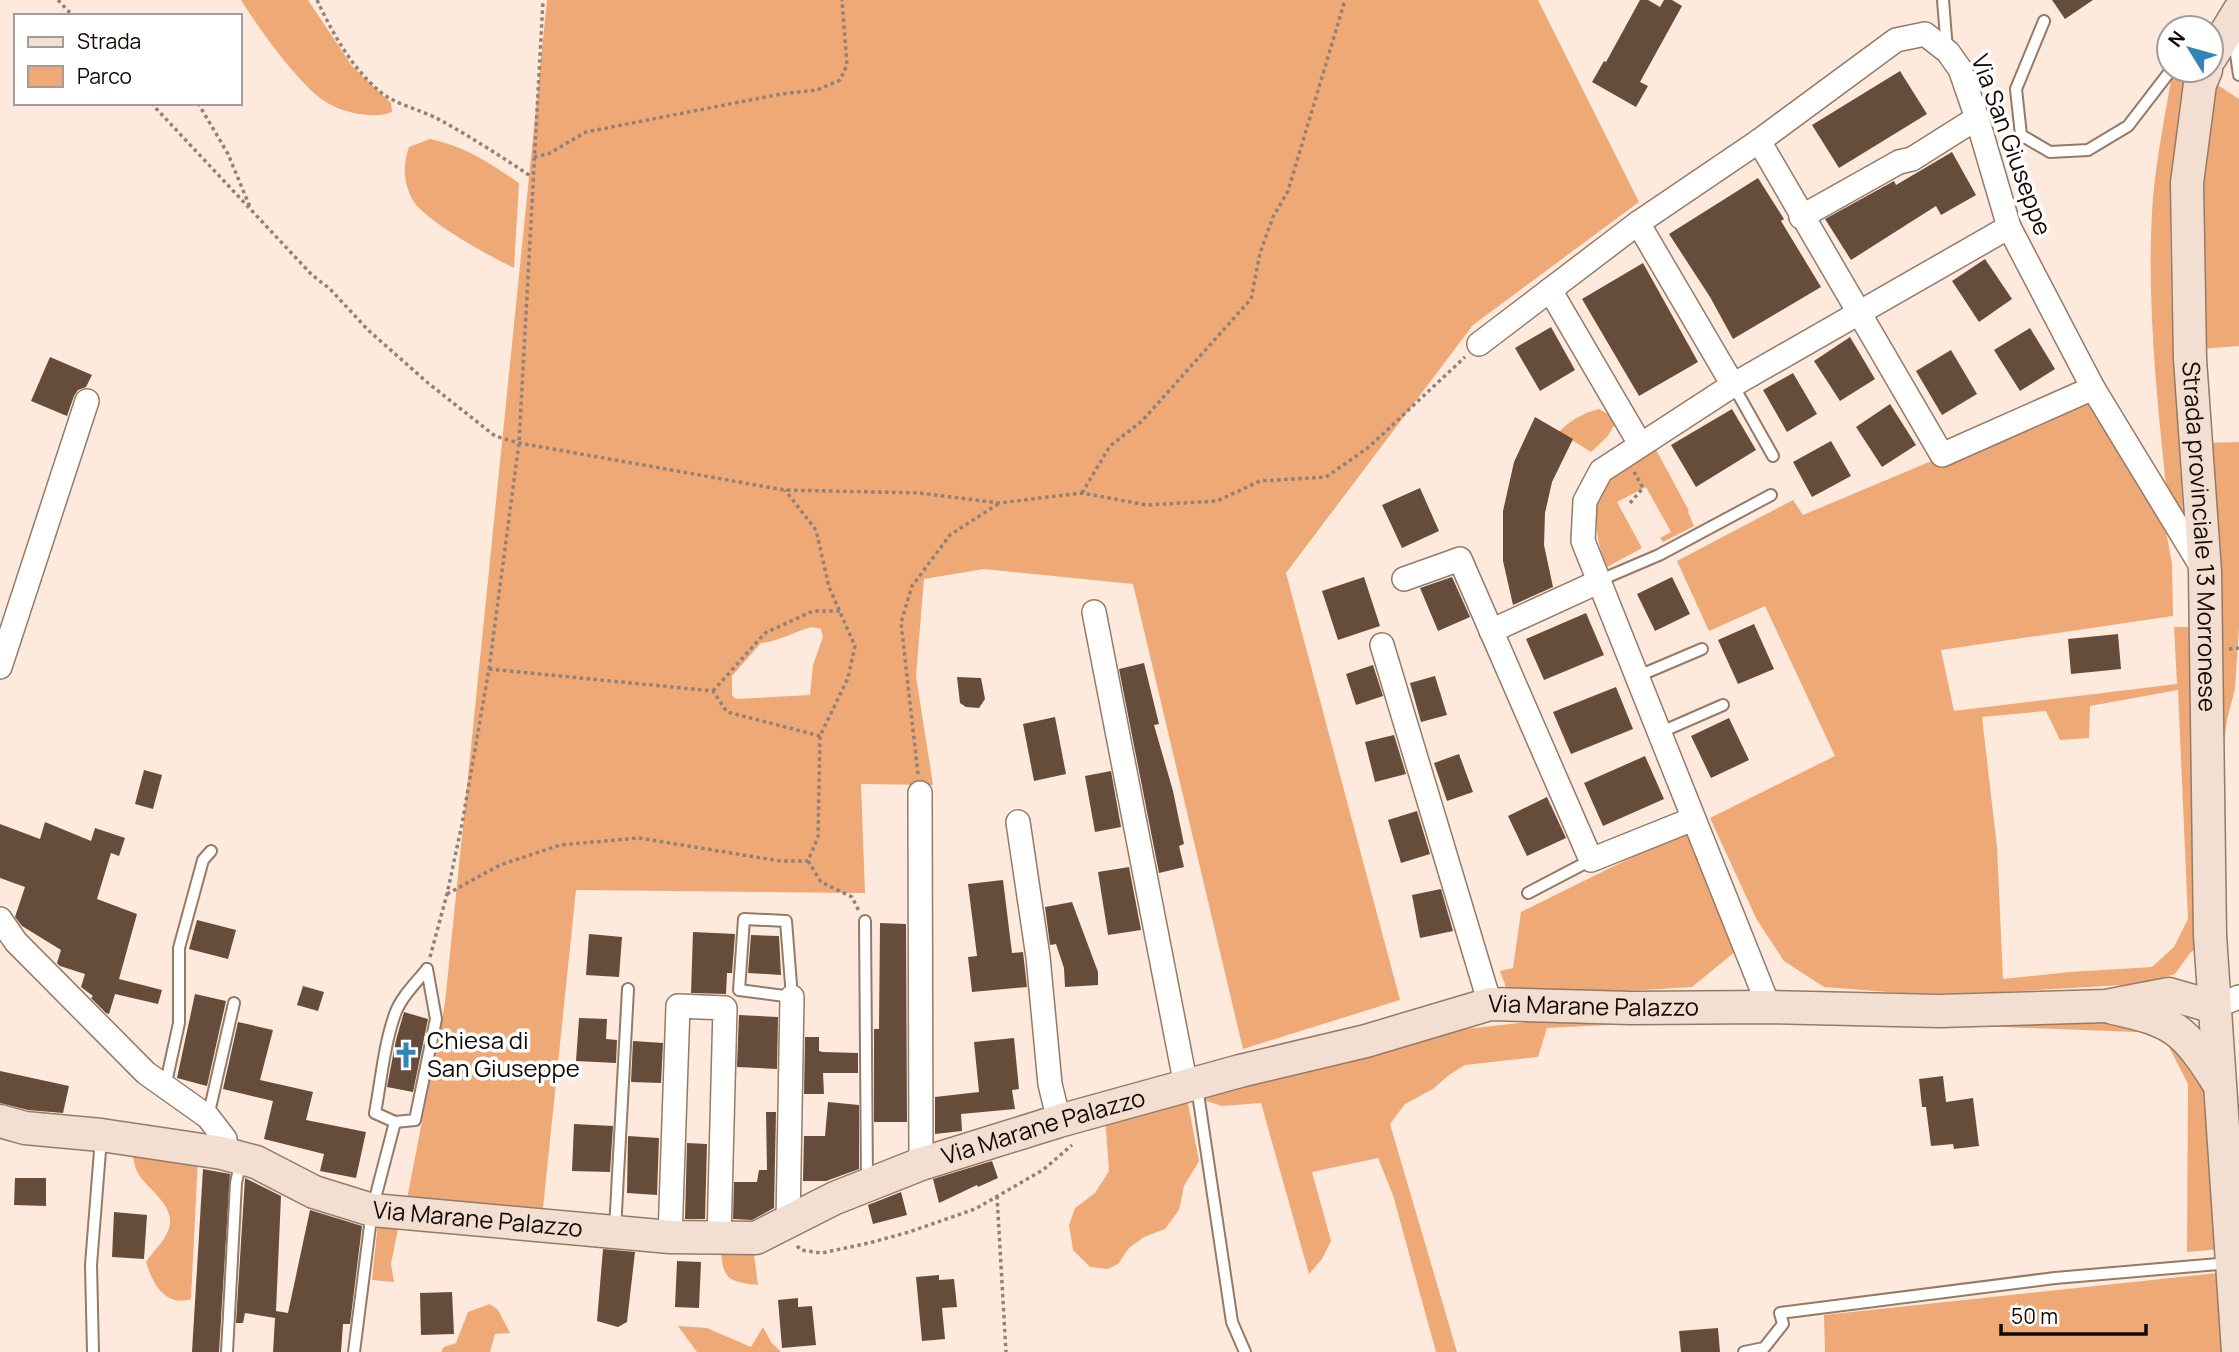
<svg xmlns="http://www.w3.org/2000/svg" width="2239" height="1352" font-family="Manrope,sans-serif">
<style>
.green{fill:#eea977;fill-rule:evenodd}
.building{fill:#664d3b}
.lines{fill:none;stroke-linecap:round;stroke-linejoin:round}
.service-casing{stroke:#957a66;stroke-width:14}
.minor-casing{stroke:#957a66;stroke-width:26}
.secondary-casing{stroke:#957a66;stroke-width:35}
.path{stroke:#918279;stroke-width:3.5;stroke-dasharray:3.5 3.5;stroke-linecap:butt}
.service{stroke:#fff;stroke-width:10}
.minor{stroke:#fff;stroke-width:23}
.secondary{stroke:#f2dfd1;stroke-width:32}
.labels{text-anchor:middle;stroke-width:7;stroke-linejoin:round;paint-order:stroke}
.street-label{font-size:24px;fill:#130904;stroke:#fff}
.poi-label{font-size:24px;fill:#130904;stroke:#fff;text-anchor:start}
</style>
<rect width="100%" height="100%" fill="#fdeadd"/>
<g class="green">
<path d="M241 0H308L352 66 391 103 392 112C372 120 338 112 320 98 293 76 260 30 241 0Z"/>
<path d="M547 0H1538L1639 202 1473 325 1286 573 1400 1000 1243 1049 1133 584 984 569 924 579 916 676 933 785 861 784 865 893 576 890 543 1208 407 1199 445 1003ZM812 627 821 629 823 637 813 665 810 695 736 699 732 695V676L761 643C778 642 795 631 812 627Z"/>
<path d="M2187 70C2187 111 2172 151 2171 192 2168 304 2178 417 2184 529L2151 467 2166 485C2156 390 2146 292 2153 197 2157 156 2165 115 2172 75L2184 76Z"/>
<path d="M2213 82 2239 99V346L2200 349 2193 251Z"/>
<path d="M430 139C467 147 488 162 519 183L514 268C491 257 423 220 412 199 403 182 403 164 409 147Z"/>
<path d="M2091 394 2163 514 2172 564 2173 616 1941 650 1954 711 2177 684 2174 627H2189L2202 850 2198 947 2190 953 2175 974 2140 984 2003 992 1913 994 1824 987 1784 961 1757 920 1710 818 1835 756 1765 606 1709 631 1677 561 1793 500 1803 515ZM2178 690 2188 919 2174 947 2152 967 2070 972 2003 979 1997 847 1982 717 2046 711 2060 740 2089 738 2090 706Z"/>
<path d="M1599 409 1613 417 1615 424 1607 437 1591 452 1559 432C1570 420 1584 413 1599 409Z"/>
<path d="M2239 442V627L2235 689 2227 720 2223 751 2204 443Z"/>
<path d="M1653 444 1689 511 1688 512 1694 526 1663 542 1660 538 1671 532 1646 487 1617 502 1642 548 1607 567C1594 538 1589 499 1614 475 1626 464 1640 454 1653 444Z"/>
<path d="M1685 831 1736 951 1692 987 1510 998 1500 971 1513 968 1521 912Z"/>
<path d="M2116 1013 2160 1025 2211 1083 2221 1249 2187 1252 2188 1084 2162 1033 1977 1026 1976 1014Z"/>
<path d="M1747 1018 1547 1028 1538 1057 1465 1065 1449 1075 1433 1089 1405 1104 1390 1124 1457 1352H1436L1393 1195 1378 1158 1312 1172 1331 1241 1322 1259 1309 1274 1261 1103 1222 1106 1203 1100 1202 1086 1430 1033 1546 1020Z"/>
<path d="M1186 1093 1199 1161 1184 1186 1179 1210 1165 1229 1144 1237 1129 1248 1118 1264 1108 1269 1090 1267 1073 1250 1069 1225 1075 1208 1095 1193 1109 1171 1105 1115Z"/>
<path d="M133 1149 198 1157 191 1299C165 1307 153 1284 146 1262 152 1253 165 1240 168 1231 178 1208 150 1191 139 1175 134 1166 133 1158 133 1149Z"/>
<path d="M378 1223 396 1225 398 1229 391 1264 394 1282 372 1280Z"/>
<path d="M753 1247 758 1285C729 1282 722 1279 721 1249Z"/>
<path d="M2218 1273 2224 1352H1825L1824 1315Z"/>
<path d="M490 1304 498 1310 510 1333 495 1334 490 1352H441L444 1347 456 1343 468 1312Z"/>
<path d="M678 1326 707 1328 751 1347 763 1327 771 1342 781 1352H697Z"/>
</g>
<g class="building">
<path d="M1640 0H1648L1660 7 1664 0H1672L1682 6 1640 82 1648 86 1636 107 1592 82 1604 61 1606 62Z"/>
<path d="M2052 0H2093L2065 19Z"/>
<path d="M1900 71 1927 114 1839 168 1812 125Z"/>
<path d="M1952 152 1976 195 1941 215 1936 206 1851 260 1825 219 1894 181 1896 185Z"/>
<path d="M1758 178 1784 219 1781 221 1821 287 1733 339 1710 297 1669 234Z"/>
<path d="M1985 259 2012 299 1979 322 1952 281Z"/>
<path d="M1643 263 1698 362 1639 396 1582 299Z"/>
<path d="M1551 327 1575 370 1540 391 1515 348Z"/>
<path d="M2030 328 2055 369 2020 391 1994 350Z"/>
<path d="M1850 337 1875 379 1840 401 1814 361Z"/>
<path d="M1951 350 1977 394 1942 415 1916 371Z"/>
<path d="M50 357 92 375 86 387 78 390 74 396 67 416 31 401Z"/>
<path d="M1793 373 1817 414 1787 432 1763 390Z"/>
<path d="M1890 404 1916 445 1882 467 1856 427Z"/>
<path d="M1732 409 1756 450 1696 487 1671 445Z"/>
<path d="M1535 417 1573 439 1552 482 1545 513 1544 545 1553 587 1513 605 1503 561V511L1514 462Z"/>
<path d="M1831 441 1851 476 1812 497 1793 462Z"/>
<path d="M1420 488 1439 531 1402 548 1382 505Z"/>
<path d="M1364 577 1380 626 1338 640 1322 591Z"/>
<path d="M1452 577 1470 617 1438 631 1420 588Z"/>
<path d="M1672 577 1690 614 1655 631 1637 594Z"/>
<path d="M1586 613 1604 655 1544 680 1526 639Z"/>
<path d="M1754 624 1774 669 1738 684 1718 640Z"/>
<path d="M2118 634 2121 669 2071 674 2068 639Z"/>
<path d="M1144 663 1159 724 1154 725 1173 791 1184 844 1179 846 1184 867 1159 873 1119 669Z"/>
<path d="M1373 665 1383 696 1356 705 1346 674Z"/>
<path d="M1435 676 1447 715 1421 722 1410 683Z"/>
<path d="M957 677 981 678 985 699 979 708 966 707 960 703Z"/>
<path d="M1616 687 1633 729 1571 754 1553 712Z"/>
<path d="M1055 717 1066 774 1034 781 1023 724Z"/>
<path d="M1729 718 1749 760 1711 778 1691 736Z"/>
<path d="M1394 735 1406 774 1375 782 1365 742Z"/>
<path d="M1459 754 1473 792 1447 801 1434 763Z"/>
<path d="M1645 756 1664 799 1603 826 1584 783Z"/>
<path d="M144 770 162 775 153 809 135 804Z"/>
<path d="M1111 771 1121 827 1095 832 1085 776Z"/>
<path d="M1547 797 1566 838 1527 856 1508 816Z"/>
<path d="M1417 811 1430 854 1401 863 1388 820Z"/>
<path d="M45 822 91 841 95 828 125 838 119 856 111 853 97 899 137 914 119 979 162 990 158 1004 115 994 109 1014 106 1013 91 998 93 996 81 987 85 974 60 966 57 963 61 950 22 926 15 917 25 887 0 878V824L40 839Z"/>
<path d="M1129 867 1141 930 1108 935 1098 872Z"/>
<path d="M1003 880 1012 953 1023 952 1027 987 972 992 968 957 977 956 968 884Z"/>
<path d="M1441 889 1453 931 1420 938 1412 895Z"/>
<path d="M1072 902 1098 972V985L1065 987 1064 968 1056 944 1050 945 1045 907Z"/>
<path d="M197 920 236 930 228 959 189 949Z"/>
<path d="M880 923 906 924 907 1122H874V1029H879Z"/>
<path d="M693 932 735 934 732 973H727L726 994 691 993Z"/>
<path d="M589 934 622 937 619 977 586 975Z"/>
<path d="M751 935 779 936 781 975 748 973Z"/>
<path d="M303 986 324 992 318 1011 297 1005Z"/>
<path d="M195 994 226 1001 207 1086 177 1078Z"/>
<path d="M404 1012 428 1019 413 1092 387 1087 396 1040Z"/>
<path d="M739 1015 778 1017 777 1069 737 1067Z"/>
<path d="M579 1018 607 1019 606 1039 617 1040 616 1063 576 1061Z"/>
<path d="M238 1022 273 1030 260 1080 313 1092 306 1120 366 1132 356 1178 320 1171 324 1154 264 1139 273 1101 223 1089Z"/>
<path d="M805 1037H819V1051L823 1052 858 1053V1073H823L824 1094H804Z"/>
<path d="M1014 1038 1019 1089 1012 1090 1015 1109 961 1114 962 1131 935 1134V1097L979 1092 974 1042Z"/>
<path d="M633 1041 663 1043 661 1083 631 1082Z"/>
<path d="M0 1071 69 1086 63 1113 28 1110 0 1103Z"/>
<path d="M1943 1076 1946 1102 1973 1098 1979 1146 1954 1149 1953 1144 1931 1146 1926 1107H1922L1919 1079Z"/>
<path d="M828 1102 859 1105V1169L826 1181H803L804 1136H825Z"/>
<path d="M766 1112H776L774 1208 752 1220 733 1219 734 1182H757L759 1170H767Z"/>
<path d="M574 1124 613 1126 610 1172 572 1171Z"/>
<path d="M628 1136 659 1138 657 1195 627 1193Z"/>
<path d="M687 1143 707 1144 705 1219H685Z"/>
<path d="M992 1161 998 1178 978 1187 977 1185 939 1203 933 1179Z"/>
<path d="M203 1169 230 1174 219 1352H192Z"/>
<path d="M15 1178H46V1206L14 1205Z"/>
<path d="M245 1178 281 1196 276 1311 288 1313 310 1210 362 1226 350 1324H343L341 1352H273L275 1318 245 1313 243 1323H236Z"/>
<path d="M901 1192 907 1215 873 1224 868 1205Z"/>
<path d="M114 1212 147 1215 144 1259 112 1257Z"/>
<path d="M603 1249 635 1252 627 1322 618 1327 597 1321Z"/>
<path d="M677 1261 701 1262 699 1308 675 1307Z"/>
<path d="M939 1275V1280L954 1279 957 1307 942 1308 945 1339 922 1341 916 1277Z"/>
<path d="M452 1292 454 1334 421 1335 420 1293Z"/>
<path d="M798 1298V1307L812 1306 816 1345 782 1348 778 1300Z"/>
<path d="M1718 1328 1720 1352H1681L1679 1331Z"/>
</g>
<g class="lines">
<g class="service-casing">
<g id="service">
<path d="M1943 0 1947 50"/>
<path d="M2044 21 2016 89 2021 135 2050 152 2088 150 2128 126 2171 70"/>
<path d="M2233 33 2239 75"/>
<path d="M1733 385 1773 456"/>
<path d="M1598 581 1659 555 1771 495"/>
<path d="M1636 677 1702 649"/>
<path d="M1659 733 1723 705"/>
<path d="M1528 893 1591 860"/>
<path d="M744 919 786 921 792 997 739 990Z"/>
<path d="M865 921 867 1182"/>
<path d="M165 1087 179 1023V948L203 860 211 851"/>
<path d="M1197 1087 1232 1322 1245 1352"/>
<path d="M208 1117 234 1003"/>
<path d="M395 1122 415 1120 436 1019 427 969"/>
<path d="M615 1230 628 989"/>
<path d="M93 1352 91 1265 101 1138"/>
<path d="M227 1352 236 1183 241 1159"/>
<path d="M354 1352 372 1210 395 1122 375 1113C381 1081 384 1045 395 1014 401 997 416 983 427 969"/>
<path d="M1744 1352 1764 1348 1783 1324 1780 1313 2055 1278 2230 1263"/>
</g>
</g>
<g class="minor-casing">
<g id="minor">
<path d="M1759 141 1942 455 2093 388"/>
<path d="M1801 217 1899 162 1912 159 1977 118"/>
<path d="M1638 223 1733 385"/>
<path d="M1550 290 1640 444"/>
<path d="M1479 344 1638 223 1759 141 1896 40 1925 34 1948 52 1960 69 1977 118 2009 227 2093 388 2203 569"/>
<path d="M1404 579 1460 559 1591 860 1693 819"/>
<path d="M1094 612 1186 1086"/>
<path d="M1491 631 1598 582"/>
<path d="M1382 645 1490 1004"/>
<path d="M0 667 87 401"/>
<path d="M920 793 921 1164"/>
<path d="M1018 822 1038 957 1050 1084 1059 1121"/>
<path d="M0 919 16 942 146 1073 208 1117 225 1139 223 1153"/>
<path d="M1769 1007 1583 541 1585 501 1601 471 1733 385 2009 227"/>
<path d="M2214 1007 2239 997"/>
<path d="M788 1222 792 997"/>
<path d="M670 1237 678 1006 725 1008 719 1238"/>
</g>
</g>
<g class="secondary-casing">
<g id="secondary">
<path d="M2211 57 2239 11"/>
<path id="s1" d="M2206 70 2200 84 2187 183 2190 359 2205 572 2210 935 2238 1352"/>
<path d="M2113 1008C2174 1021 2184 1029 2217 1081"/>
<path id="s2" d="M0 1121 25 1128 101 1135 222 1153 256 1162 314 1192 372 1210 670 1237 756 1238 835 1198 921 1164 1059 1121 1240 1071 1366 1041 1490 1004 1631 1008 1769 1007 1939 1011 2106 1006 2169 994 2214 1007"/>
</g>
</g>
<g class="path">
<path d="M58 0 73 16"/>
<path d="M317 0C332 32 350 65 377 89 394 105 420 109 440 120 471 137 502 157 532 177"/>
<path d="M151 103 312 275 330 289 368 330 428 383 495 436 519 443 784 490 920 493 999 503 1082 493 1147 505 1217 501 1260 481 1326 477 1369 447 1465 357"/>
<path d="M198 103 228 154 250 207"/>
<path d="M534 157 548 154 586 132 781 94 817 90 840 80 847 65 842 0"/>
<path d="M1082 493 1110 446 1142 421 1251 299 1260 253 1273 217 1288 191 1345 0"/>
<path d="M1630 503 1643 488 1634 472"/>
<path d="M2229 649 2239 648"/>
<path d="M489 669 713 691 727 712 820 736"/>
<path d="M713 691 765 633 813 611H840"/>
<path d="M918 774 901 623 912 586 950 535 998 504"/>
<path d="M808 861 821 882 852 897 859 911"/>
<path d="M447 894 500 865 560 845 639 838 780 861H808L818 837 820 736 848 678 855 646 829 587 816 530 785 490"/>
<path d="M430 957 447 894 462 824 489 669 519 443 543 0"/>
<path d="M997 1196 1006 1352"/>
<path d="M797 1246 801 1250 822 1253 869 1243 909 1232 975 1209 1043 1170 1072 1145"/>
</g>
<use href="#service" class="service"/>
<use href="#minor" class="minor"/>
<use href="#secondary" class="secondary"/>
</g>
<defs>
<g id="church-bare" transform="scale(2.1)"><path d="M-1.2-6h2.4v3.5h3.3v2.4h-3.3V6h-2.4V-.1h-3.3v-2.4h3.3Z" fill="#3086b5" stroke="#fff" stroke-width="2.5" paint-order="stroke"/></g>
</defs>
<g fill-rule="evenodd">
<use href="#church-bare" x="406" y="1055"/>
</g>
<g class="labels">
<g class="street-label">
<text transform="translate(2011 145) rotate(70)" y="8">Via San Giuseppe</text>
<text dy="8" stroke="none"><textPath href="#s1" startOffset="469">Strada provinciale 13 Morronese</textPath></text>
<text dy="8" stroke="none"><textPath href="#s2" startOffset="1647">Via Marane Palazzo</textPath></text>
<text dy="8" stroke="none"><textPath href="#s2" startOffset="1080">Via Marane Palazzo</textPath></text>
<text dy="8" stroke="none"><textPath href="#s2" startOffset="492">Via Marane Palazzo</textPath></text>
</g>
<g class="poi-label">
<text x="427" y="1049">Chiesa di<tspan x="427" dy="28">San Giuseppe</tspan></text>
</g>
</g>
<rect x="14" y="14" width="228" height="91" fill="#ffffff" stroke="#a19d9b" stroke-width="2"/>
<rect x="28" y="37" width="35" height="10" fill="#f2dfd1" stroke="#a19d9b" stroke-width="2"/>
<text x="77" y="49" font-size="21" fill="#130904">Strada</text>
<rect x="28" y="66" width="35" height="21" fill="#eea977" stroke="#a19d9b" stroke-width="2"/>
<text x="77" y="84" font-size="21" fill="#130904">Parco</text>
<g transform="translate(2190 49) rotate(307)"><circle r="33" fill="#ffffff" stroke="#a19d9b" stroke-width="2"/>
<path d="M0-5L12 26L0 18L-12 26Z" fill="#3086b5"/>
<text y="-10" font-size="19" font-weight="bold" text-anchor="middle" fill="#130904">N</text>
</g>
<path d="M2001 1324v10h145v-10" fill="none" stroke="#130904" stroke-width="3.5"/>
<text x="2011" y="1324" font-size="21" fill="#130904" stroke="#ffffff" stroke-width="5" paint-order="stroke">50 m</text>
</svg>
